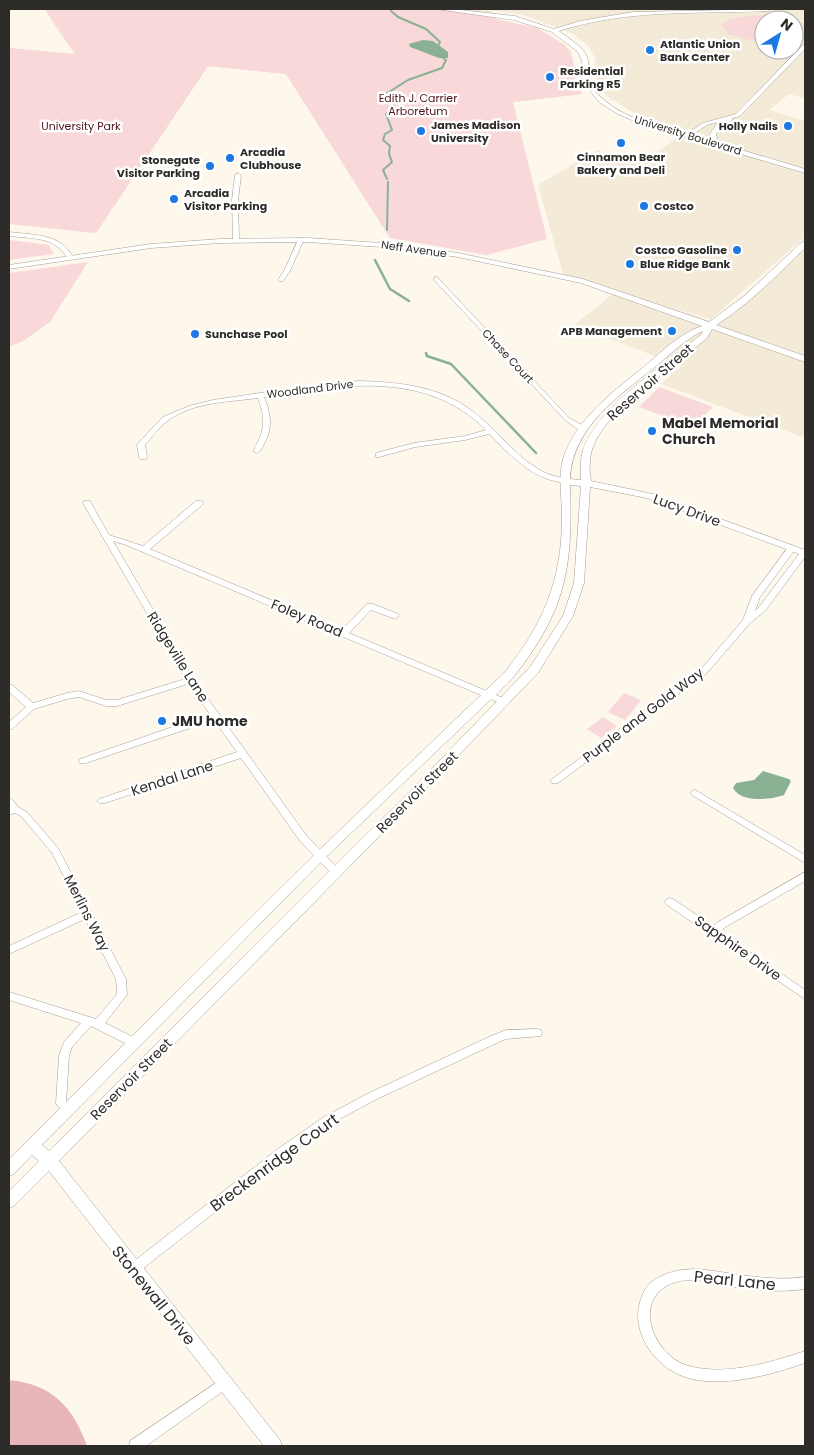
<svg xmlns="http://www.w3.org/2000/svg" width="814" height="1455" font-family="Poppins,sans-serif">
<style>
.built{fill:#f3ead8;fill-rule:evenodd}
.green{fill:#f9d8d9}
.forest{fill:#e8b6b8}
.water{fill:#8bb195}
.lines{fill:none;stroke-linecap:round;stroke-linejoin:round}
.stream-far1{stroke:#8bb195;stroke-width:2}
.stream{stroke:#8bb195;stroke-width:2.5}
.street-casing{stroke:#a59f95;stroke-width:1}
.secondary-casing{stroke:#a59f95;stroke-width:1}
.street{fill:#fff;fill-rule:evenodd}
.secondary{fill:#fff;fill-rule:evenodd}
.poi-dot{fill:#1c78e2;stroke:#fff;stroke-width:2}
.labels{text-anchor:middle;stroke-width:5;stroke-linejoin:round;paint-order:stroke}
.far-poi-label{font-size:11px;font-weight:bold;fill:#2e2c28;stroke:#fff;text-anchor:start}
.far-park-label{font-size:11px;fill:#4e131c;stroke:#fff}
.far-street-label{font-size:11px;fill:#2e2c28;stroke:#fff}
.street-label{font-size:14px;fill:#2e2c28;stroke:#fff}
.poi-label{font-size:14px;font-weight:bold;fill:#2e2c28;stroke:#fff;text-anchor:start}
.near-street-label{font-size:16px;fill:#2e2c28;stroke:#fff}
</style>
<rect width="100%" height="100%" fill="#fdf7ec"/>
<g class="built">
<path d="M45 9H805V98L789 94 769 110 805 121V169L724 146 727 143 632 112 607 96 597 84 595 58 589 47 574 34 524 15 491 10 496 19 537 28 565 45 571 51 575 83 582 94 513 102 542 220 383 227 286 74 208 66 96 233 9 224V48L75 54 54 25ZM764 20H794V50H764Z"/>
<path d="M679 136 805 173V237L711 319 664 305 711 321 805 245V438L661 384 681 366 574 325 618 290 563 274 538 185 597 150 643 164Z"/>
</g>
<g class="green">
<path d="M45 9H439L493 15 496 19 537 28 565 45 573 60 575 83 582 94 513 102 547 239 487 255 390 238 286 74 208 66 96 233 9 224V48L75 54Z"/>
<path d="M756 15 793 20H764V43L725 34 728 33 722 26H719L730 19Z"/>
<path d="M794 20 805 25V40L795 50Z"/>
<path d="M9 240 49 245 54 254 9 260Z"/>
<path d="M88 262 50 322 23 341 9 347V273Z"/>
<path d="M659 387 713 407 693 427 639 407Z"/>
<path d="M624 693 641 700 625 720 608 712Z"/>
<path d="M603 717 617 726 601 738 587 729Z"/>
</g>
<path class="forest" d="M9 1380C52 1384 73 1407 87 1446H9Z"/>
<g class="water">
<path d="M423 40 433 41 448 52V58H439L410 47 409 44Z"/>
<path d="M763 771 789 779 791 781 784 795C770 800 741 803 733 788L736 783 754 780Z"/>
</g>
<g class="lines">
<g class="stream-far1">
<path d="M391 11 398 17 426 29 440 42 437 48"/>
<path d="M387 179 383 170 392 162 389 154 390 146 383 140 385 134 392 130 386 114 394 107 393 103 384 95 408 80 442 68 446 60 442 57"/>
<path d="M387 230 388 182"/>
</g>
<g class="stream">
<path d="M375 260 390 289 409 301"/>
<path d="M426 353 427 356 451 364 536 453"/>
</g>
<g class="street-casing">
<g id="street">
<path d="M803 45H805V49L740 116 707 125 689 137H685V135L703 123 736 114Z"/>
<path d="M238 173 241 175 238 200 239 240 236 242 233 240 232 200 235 175Z"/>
<path d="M9 232C32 235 62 233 73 258L68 259C55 236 33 239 9 236Z"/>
<path d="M299 238 304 239 290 271 283 281H279L278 280 284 271Z"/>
<path d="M436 277 438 278 569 418 586 427V431H580L565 420 434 280V278Z"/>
<path d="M359 381C398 382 440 386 472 411 495 427 511 452 535 467 545 474 556 477 568 479L569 481 565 483C559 482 552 481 545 478 523 470 506 450 489 434L465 440 415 447 379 457H376V453L414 443 465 436 486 430C425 369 341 385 264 397 271 414 273 428 264 444 262 448 261 451 257 453L253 451C265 431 266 420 258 398 229 402 193 402 169 420 159 427 152 437 145 445L147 457 146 459H140L139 457 137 445 152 428 163 417 189 406 213 400 260 393 334 383Z"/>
<path d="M84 501H90L109 535 143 546 196 501H202L203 503 202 505 150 549 342 630 367 604H373L398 614 399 616 395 619 371 610 349 633 508 700 509 702 505 705 502 704 126 545 113 541 193 678 306 835 342 873 340 876 337 877 334 876 300 841 241 758 105 803H99L97 801 99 799 237 752 214 720 86 763H80L79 761 80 759 210 714 188 684 117 706H106L79 697 67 699 34 709 12 729 9 730V722L26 707 9 692V684L12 685 33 703 67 693 79 691 106 700H117L185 679 83 503Z"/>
<path d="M789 546H795L796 548 760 597 755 611 759 607 802 550H805V557L765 611 750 623 707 673 558 783H552L550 781 552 779 701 669 743 620 752 596Z"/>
<path d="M695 790 805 855V863L692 795 690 793 692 791Z"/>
<path d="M9 798 12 799 18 807 27 812 58 848 126 979 127 995 105 1023 139 1040 140 1043 139 1046 135 1048 91 1026 72 1047 69 1056 66 1103 65 1106 61 1108 57 1106 56 1103 59 1056 64 1042 81 1023 9 1000V992L96 1019 117 994 116 979 85 919 9 954V946L82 912 52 853 21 816 15 813 9 815Z"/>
<path d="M805 872V881L724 928 721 932 805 990V999L667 905 665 902 667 899 670 898 673 899 713 926 718 922Z"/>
<path d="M537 1029 541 1030 542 1033 541 1036 506 1039 499 1042 377 1099 332 1123 287 1156 137 1273 133 1275 129 1273 127 1269 129 1265 279 1148 324 1117 369 1093 491 1036 506 1030Z"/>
<path d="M698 1269C735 1273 768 1282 805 1277V1289C784 1292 762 1291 741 1288 719 1285 694 1275 673 1283 630 1299 654 1357 689 1366 726 1376 769 1363 805 1351V1363C770 1375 721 1389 685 1377 655 1367 631 1333 640 1302 642 1293 647 1285 654 1280 668 1271 683 1269 698 1269Z"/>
<path d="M225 1377 229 1379 231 1383 229 1387 146 1446H129L130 1441Z"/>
</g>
</g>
<g class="secondary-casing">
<g id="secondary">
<path d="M436 9H452L515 16 554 29 580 21 633 12 771 9 768 11C697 14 627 9 559 31 569 39 585 47 588 60 590 67 587 76 590 83 608 119 676 131 711 141L710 134C715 126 721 117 732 118V120L722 126 716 134 717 139 725 145 805 169V173L643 125 616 113 599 102 583 82 582 60 577 51 552 32 514 20Z"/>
<path d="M308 238 396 244 458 253 583 279 709 322 744 296 802 242H805V248C777 275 750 304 716 325L805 356V362L712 329 707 338 623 406C609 420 591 440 590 461 589 468 590 475 591 481L653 494 805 550V556L647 498 590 487 584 583 573 616 538 673 426 789 59 1161 280 1440 282 1446H264L49 1171 14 1206 9 1208V1191L39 1161 32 1155 14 1174 9 1176V1159L317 852 504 673C543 625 562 580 562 517 562 495 557 474 565 453 579 418 611 393 640 370 660 354 678 334 702 326L581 283 458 257 396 248 308 242 220 243 151 248 9 269V265L151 244 220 239ZM703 331 701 335C666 362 597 408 583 450 580 460 581 470 581 480L570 479C572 427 620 395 656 366 671 354 685 339 703 331ZM570 485 581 486 574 583 563 616 530 667 418 783 49 1151 42 1145 325 858 512 679C566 611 573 569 570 485Z"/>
</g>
</g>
<use href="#street" class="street"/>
<use href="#secondary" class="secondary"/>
</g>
<g class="poi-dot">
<circle cx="650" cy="50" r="5"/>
<circle cx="550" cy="77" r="5"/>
<circle cx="788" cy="126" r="5"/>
<circle cx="421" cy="131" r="5"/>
<circle cx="621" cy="143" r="5"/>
<circle cx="230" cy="158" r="5"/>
<circle cx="210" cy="166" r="5"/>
<circle cx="174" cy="199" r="5"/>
<circle cx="644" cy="206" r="5"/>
<circle cx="737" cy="250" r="5"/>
<circle cx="630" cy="264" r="5"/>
<circle cx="672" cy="331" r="5"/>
<circle cx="195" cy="334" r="5"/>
<circle cx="652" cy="431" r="5"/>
<circle cx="162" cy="721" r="5"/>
</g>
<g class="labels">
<g class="far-poi-label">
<text x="660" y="48">Atlantic Union<tspan x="660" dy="13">Bank Center</tspan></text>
<text x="560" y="75">Residential<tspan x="560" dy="13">Parking R5</tspan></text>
<text x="431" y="129">James Madison<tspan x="431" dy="13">University</tspan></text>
<text x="778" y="130" text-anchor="end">Holly Nails</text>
<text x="240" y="156">Arcadia<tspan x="240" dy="13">Clubhouse</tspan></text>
<text x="621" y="161" text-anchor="middle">Cinnamon Bear<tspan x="621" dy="13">Bakery and Deli</tspan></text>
<text x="200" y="164" text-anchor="end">Stonegate<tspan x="200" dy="13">Visitor Parking</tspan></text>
<text x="184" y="197">Arcadia<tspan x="184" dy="13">Visitor Parking</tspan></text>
<text x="654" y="210">Costco</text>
<text x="727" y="254" text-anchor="end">Costco Gasoline</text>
<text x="640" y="268">Blue Ridge Bank</text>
<text x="662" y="335" text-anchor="end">APB Management</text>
<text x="205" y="338">Sunchase Pool</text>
</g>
<g class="far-park-label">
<text x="418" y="102">Edith J. Carrier<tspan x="418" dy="13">Arboretum</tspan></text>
<text x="81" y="130">University Park</text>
</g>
<g class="far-street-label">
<text transform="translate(688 135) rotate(17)" y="4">University Boulevard</text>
<text transform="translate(414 249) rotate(8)" y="4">Neff Avenue</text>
<text transform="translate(508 356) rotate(47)" y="4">Chase Court</text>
<text transform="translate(310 389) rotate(-7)" y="4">Woodland Drive</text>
</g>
<g class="street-label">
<text transform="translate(650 382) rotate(-41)" y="5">Reservoir Street</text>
<text transform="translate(687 510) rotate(20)" y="5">Lucy Drive</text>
<text transform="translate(307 618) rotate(23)" y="5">Foley Road</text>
<text transform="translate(178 657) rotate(58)" y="5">Ridgeville Lane</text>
<text transform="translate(643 715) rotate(-37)" y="5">Purple and Gold Way</text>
<text transform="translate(172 778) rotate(-18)" y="5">Kendal Lane</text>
<text transform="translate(417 792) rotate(-45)" y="5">Reservoir Street</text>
<text transform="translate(87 913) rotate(63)" y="5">Merlins Way</text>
<text transform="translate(738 948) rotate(35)" y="5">Sapphire Drive</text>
<text transform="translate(131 1079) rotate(-45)" y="5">Reservoir Street</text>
</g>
<g class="poi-label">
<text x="662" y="428">Mabel Memorial<tspan x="662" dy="16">Church</tspan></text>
<text x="172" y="726">JMU home</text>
</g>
<g class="near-street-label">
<text transform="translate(274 1162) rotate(-36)" y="6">Breckenridge Court</text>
<text transform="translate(735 1280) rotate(6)" y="6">Pearl Lane</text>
<text transform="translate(154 1295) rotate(51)" y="6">Stonewall Drive</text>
</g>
</g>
<rect width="814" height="1455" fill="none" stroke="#2e2c28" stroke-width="20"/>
<g transform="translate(779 35) rotate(37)"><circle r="24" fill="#ffffff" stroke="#ababa9"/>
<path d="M0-4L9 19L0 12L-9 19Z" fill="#1c78e2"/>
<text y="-8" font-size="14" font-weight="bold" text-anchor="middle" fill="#2e2c28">N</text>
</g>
</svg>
